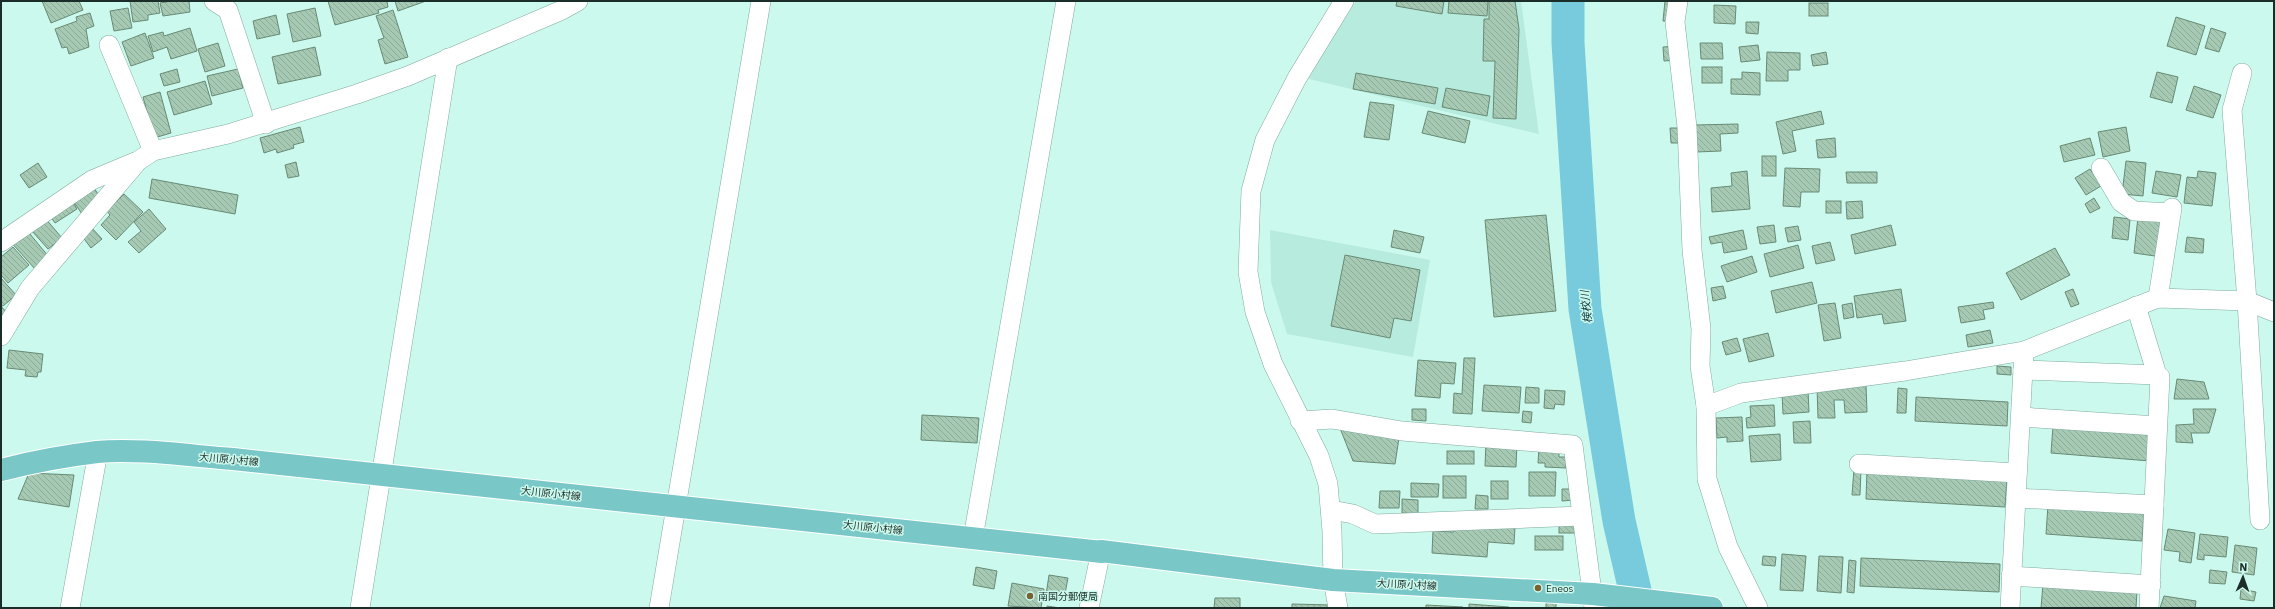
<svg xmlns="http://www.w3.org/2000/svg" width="2275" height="609" font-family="'IBM Plex Sans','Noto Sans JP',sans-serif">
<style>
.built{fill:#b7ebdd}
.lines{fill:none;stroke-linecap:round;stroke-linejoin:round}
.river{stroke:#77cbdd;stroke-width:33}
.building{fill:url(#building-back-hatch);stroke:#688a76}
.minor-casing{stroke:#80ab9f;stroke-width:20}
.major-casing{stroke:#fff;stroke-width:24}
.minor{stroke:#fff;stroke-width:19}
.major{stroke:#7ac7c7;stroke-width:22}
.poi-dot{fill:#786231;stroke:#ccf9ed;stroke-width:1.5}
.labels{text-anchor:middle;stroke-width:3;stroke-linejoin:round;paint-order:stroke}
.street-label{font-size:10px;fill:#1b2d28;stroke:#ccf9ed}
.poi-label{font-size:10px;fill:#1b2d28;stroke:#ccf9ed;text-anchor:start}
.water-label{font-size:11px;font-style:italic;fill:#0e373f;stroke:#ccf9ed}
</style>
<defs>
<pattern id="building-back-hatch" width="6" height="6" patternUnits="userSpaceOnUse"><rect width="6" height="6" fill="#a5c9b3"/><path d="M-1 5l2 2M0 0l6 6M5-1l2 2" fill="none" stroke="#8dad9a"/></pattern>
</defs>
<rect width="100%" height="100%" fill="#ccf9ed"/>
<g class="built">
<path d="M1356 1H1521L1539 134 1305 78Z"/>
<path d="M1270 230 1430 260 1413 357 1287 334 1271 282Z"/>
</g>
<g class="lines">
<path class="river" d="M1568 1V43L1585 309 1619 521 1639 608"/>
</g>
<g class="building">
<path d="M42 1H79L83 10 51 23Z"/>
<path d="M130 1H158L160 13 148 15V20L133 22Z"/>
<path d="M172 1H189L190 12 163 16 160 3Z"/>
<path d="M328 1H387L388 7 378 10 379 13 335 25Z"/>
<path d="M395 1H426L398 11Z"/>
<path d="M1397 1H1444L1442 14 1396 6Z"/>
<path d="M1449 1H1488L1487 16 1448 13Z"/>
<path d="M1489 1H1515L1519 29 1516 119 1493 118 1495 61H1483L1484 19H1489Z"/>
<path d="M1665 1H1676L1674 22 1663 21Z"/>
<rect x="1809" y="3" width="19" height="13"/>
<path d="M1714 5 1736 6 1735 24 1714 23Z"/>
<path d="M128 8 132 28 114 31 110 11Z"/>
<path d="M315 8 321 36 293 42 287 14Z"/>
<path d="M393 10 408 57 385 64 378 40 384 38 376 16Z"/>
<path d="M90 13 94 26 86 29 89 47 69 54 67 47 62 48 55 29 77 21 76 17Z"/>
<path d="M276 15 280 34 257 39 253 21Z"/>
<path d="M2176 17 2205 26 2196 55 2167 46Z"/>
<path d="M1746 22H1759L1758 34 1746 33Z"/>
<path d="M190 28 197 51 171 59 167 47 153 52 148 36 163 32 164 36Z"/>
<path d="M2211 28 2226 33 2219 52 2205 48Z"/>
<path d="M145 33 154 58 131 66 122 42Z"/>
<path d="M218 43 225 66 205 72 198 49Z"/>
<path d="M1700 43H1722L1723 59H1701Z"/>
<path d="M1758 45 1760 60 1741 62 1739 47Z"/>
<path d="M1677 46V60L1664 61 1663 47Z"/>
<path d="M315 47 321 75 278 84 272 57Z"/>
<path d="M1767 52 1800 53V70H1788V81H1766Z"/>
<path d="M1826 52 1828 64 1813 66 1811 55Z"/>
<rect x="1702" y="67" width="20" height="16"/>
<path d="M177 69 180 82 164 86 160 74Z"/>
<path d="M238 69 243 88 212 96 207 76Z"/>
<path d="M1742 72 1760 73V95L1731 94V79H1742Z"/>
<path d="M2157 72 2178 77 2172 103 2150 97Z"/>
<path d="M1356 73 1438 88 1435 104 1353 89Z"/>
<path d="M205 81 212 104 174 115 167 92Z"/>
<path d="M2194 86 2221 95 2213 118 2186 110Z"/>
<path d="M1446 88 1490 96 1487 116 1442 107Z"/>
<path d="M160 92 171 133 154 138 143 97Z"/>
<path d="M1370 102 1394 105 1389 140 1364 137Z"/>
<path d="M1428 111 1470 121 1465 143 1422 133Z"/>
<path d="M1821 111 1824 124 1792 131 1796 151 1783 154 1776 122Z"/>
<path d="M1738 124V133L1720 134 1721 151 1696 152 1695 125Z"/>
<path d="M300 127 304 142 293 145 294 148 277 153 276 149 264 153 260 138Z"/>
<path d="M2126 127 2130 151 2103 157 2098 132Z"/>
<path d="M1670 128H1679L1680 143H1671Z"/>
<path d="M1835 138 1836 157 1818 158 1816 140Z"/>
<path d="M2090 138 2095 155 2064 162 2060 146Z"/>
<rect x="1762" y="156" width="14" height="20"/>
<path d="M2126 161 2146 163 2143 196 2122 194Z"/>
<path d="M296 162 299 176 288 178 285 165Z"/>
<path d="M38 163 47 177 29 188 20 175Z"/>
<path d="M1785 168 1820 169 1819 192H1801L1800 207 1783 206Z"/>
<path d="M2090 169 2101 186 2086 195 2075 178Z"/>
<path d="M1747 171 1750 209 1712 212 1711 188 1732 186 1731 173Z"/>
<path d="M2156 171 2181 175 2177 197 2152 193Z"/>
<path d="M2198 171 2216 173 2212 206 2184 203 2187 177 2197 178Z"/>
<path d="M1846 172H1877V183H1847Z"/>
<path d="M152 179 238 195 235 214 149 198Z"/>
<path d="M92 185 100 197 82 214 72 199Z"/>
<path d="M124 194 143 212 116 240 101 225 110 215 107 211Z"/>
<path d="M2094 198 2100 208 2090 213 2085 204Z"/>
<path d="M72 200 77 209 55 223 49 214Z"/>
<rect x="1826" y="201" width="15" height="12"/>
<path d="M1862 201 1863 218 1847 219 1846 202Z"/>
<path d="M149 209 166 229 139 253 128 242 141 231 134 222Z"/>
<path d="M1546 215 1556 311 1494 317 1485 220Z"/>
<path d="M2114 217 2130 219 2128 240 2112 238Z"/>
<path d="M2138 217 2166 220 2162 257 2134 253Z"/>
<path d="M45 218 62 238 48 249 31 230Z"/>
<path d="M1774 225 1776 242 1760 244 1757 227Z"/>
<path d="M1891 225 1896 245 1855 254 1851 235Z"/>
<path d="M1798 226 1801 240 1788 242 1785 228Z"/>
<path d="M25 228 49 257 35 269 10 241Z"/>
<path d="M92 228 102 239 91 248 82 236Z"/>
<path d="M1394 230 1424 237 1420 253 1391 247Z"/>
<path d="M1743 230 1747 249 1724 253 1722 242 1711 244 1709 237Z"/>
<path d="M2187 237 2204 239 2203 253 2185 252Z"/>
<path d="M1830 242 1835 260 1816 264 1812 246Z"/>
<path d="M1798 245 1804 268 1770 277 1764 254Z"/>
<path d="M13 247 29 265 8 283 1 275V257Z"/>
<path d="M2055 248 2070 275 2021 300 2006 273Z"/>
<path d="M1345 255 1420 270 1411 321 1394 318 1390 338 1331 326Z"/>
<path d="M1752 256 1757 272 1727 282 1721 266Z"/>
<path d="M1 278 16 295 3 306 1 305Z"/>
<path d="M1812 282 1817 303 1776 313 1771 291Z"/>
<path d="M1723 286 1726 298 1713 301 1711 288Z"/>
<path d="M1901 289 1906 321 1884 324 1882 314 1857 318 1854 296Z"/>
<path d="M2073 289 2079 304 2071 307 2065 292Z"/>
<path d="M1993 302 1994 308 1983 310 1985 319 1961 323 1958 307Z"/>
<path d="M1835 303 1841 338 1824 341 1818 305Z"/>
<path d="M1852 303 1854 317 1844 319 1842 305Z"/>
<path d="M1 306 6 312 1 316Z"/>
<path d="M1990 330 1993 343 1968 347 1966 335Z"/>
<path d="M1768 333 1774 356 1749 362 1743 339Z"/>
<path d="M1737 338 1741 351 1726 355 1722 342Z"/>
<path d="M9 350 43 354 41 372H38L37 377 25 376 26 370 7 368Z"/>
<path d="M1464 358H1475L1472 414 1453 413 1454 393 1462 394Z"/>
<path d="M1418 360 1456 363 1454 384 1441 383 1440 398 1415 396Z"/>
<path d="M1997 366 2011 367V375L1997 374Z"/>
<path d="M2177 379 2204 382 2209 399H2174Z"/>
<path d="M1484 385 1521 387 1519 413 1482 411Z"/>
<path d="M1866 385 1867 412 1845 413 1844 400H1834L1835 418H1818L1817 387Z"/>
<path d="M1526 387 1539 388V403H1525Z"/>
<path d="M1898 388 1907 389 1906 413H1897Z"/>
<path d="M1545 390 1565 391 1564 405 1555 404 1554 409 1544 408Z"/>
<path d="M1808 390 1809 412 1783 414 1782 392Z"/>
<path d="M1916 397 2008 402 2007 426 1915 421Z"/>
<path d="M1774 405 1775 426 1747 428 1746 418 1751 417 1750 406Z"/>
<path d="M1412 409H1426V421L1412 420Z"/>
<path d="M2193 409H2216L2209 433H2191L2193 443 2176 442V425L2194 424Z"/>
<path d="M1523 411 1532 412 1531 423 1522 422Z"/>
<path d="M922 415 979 418 977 443 921 440Z"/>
<path d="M1742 417 1743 441 1727 442V437L1717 438 1716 418Z"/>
<path d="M1810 421 1811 443H1794L1793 422Z"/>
<path d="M1338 423 1399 438 1395 464 1353 461Z"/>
<path d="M2053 426 2152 434 2150 461 2051 453Z"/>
<path d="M1780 434 1781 460 1751 462 1749 436Z"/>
<path d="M1486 442 1517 443 1516 467 1485 466Z"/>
<path d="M1539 448 1559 450V457H1566V468L1545 467V463H1538Z"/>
<rect x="1447" y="451" width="27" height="13"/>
<path d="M1854 469H1861L1860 495H1852Z"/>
<path d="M1867 470 2007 478 2005 507 1866 499Z"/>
<path d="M1529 472H1556L1555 496H1529Z"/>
<path d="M29 473 74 475 69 507 18 499Z"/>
<rect x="1443" y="476" width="23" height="22"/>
<rect x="1491" y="481" width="17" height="18"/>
<path d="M1411 483 1439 484 1438 497H1411Z"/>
<path d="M1562 489H1575V500L1562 501Z"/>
<path d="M1380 491H1400L1399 508H1379Z"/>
<path d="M1476 495 1488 496V509H1475Z"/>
<path d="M1402 499 1418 500V514L1402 513Z"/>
<path d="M2048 505 2144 513 2142 541 2046 534Z"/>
<path d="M1454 523 1515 527 1514 544 1488 542 1487 557 1432 553 1433 531 1454 532Z"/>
<rect x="1559" y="524" width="16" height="9"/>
<path d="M2168 529 2195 533 2191 563 2179 561 2180 552 2164 550Z"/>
<path d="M2200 534 2228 537 2226 557 2204 555V560L2197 559Z"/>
<rect x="1535" y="536" width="28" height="14"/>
<path d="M2235 545 2257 548 2254 575 2232 572Z"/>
<path d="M1782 554 1806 556 1803 591 1780 590Z"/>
<path d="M1763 556 1776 557 1775 566 1762 565Z"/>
<path d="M1819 556 1843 557 1841 593 1817 591Z"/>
<path d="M1861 558 2000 564 1999 592 1860 586Z"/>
<path d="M1849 560 1856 561 1854 593 1847 592Z"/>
<path d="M976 567 997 571 994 589 973 585Z"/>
<path d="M2210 570 2227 572 2225 584 2209 583Z"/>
<path d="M1049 575 1068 578 1064 599 1046 595Z"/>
<path d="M1012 583 1044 589 1041 608 1008 606Z"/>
<path d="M2043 584 2137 591 2136 608H2041Z"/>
<path d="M2241 589 2256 592 2254 601 2240 599Z"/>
<path d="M2164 596 2196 601 2195 608H2160Z"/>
<path d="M1215 598H1240V608H1214Z"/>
<rect x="1546" y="603" width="10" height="5"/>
<path d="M1292 604 1331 605V608H1292Z"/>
<path d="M1469 604 1509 607V608H1469Z"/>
<path d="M1426 605 1463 607V608H1426Z"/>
<path d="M1047 606 1060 608H1047Z"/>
</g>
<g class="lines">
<g class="minor-casing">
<g id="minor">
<path d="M214 1 228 10 266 124"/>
<path d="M1678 1 1675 22 1687 127 1692 250 1701 329 1700 366 1706 406 1707 479 1728 547 1758 608"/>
<path d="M109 45 153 151"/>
<path d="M2242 73 2232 110 2247 301 2260 520"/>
<path d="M2101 168 2121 202 2134 211 2171 213"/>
<path d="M1 242 92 180 135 162"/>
<path d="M2158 298 2172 208"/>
<path d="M2136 306 2157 375 2160 377 2149 608"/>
<path d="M1 336 30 288 138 161 153 151 228 134 357 94 408 76 562 10 578 1"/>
<path d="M2023 370 2157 375"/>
<path d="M1706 406 1741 393 1905 371 2024 351 2158 298 2247 301 2274 312"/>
<path d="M2021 417 2157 426"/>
<path d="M1300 421 1332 419 1402 431 1573 445 1594 608"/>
<path d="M1859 464 2017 473"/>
<path d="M2016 498 2154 505"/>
<path d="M1331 510 1353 514 1375 524 1581 516"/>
<path d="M973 538 1066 1"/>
<path d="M2011 576 2151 585"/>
<path d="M70 608 98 452"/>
<path d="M360 608 448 58"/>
<path d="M659 608 761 1"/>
<path d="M1089 608 1101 551"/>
<path d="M1338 608 1333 580 1332 531 1328 484 1319 456 1273 364 1255 312 1248 272 1251 191 1265 140 1297 78 1344 1"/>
<path d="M2010 608 2024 351"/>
</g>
</g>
<g class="major-casing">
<g id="major">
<path d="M1 470C32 462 64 456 97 452 137 448 191 456 233 459L1102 552"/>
<path d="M1101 551 1333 580 1593 594 1712 608"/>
</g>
</g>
<use href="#minor" class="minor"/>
<use href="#major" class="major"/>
</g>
<g class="poi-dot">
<circle cx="1538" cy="588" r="4"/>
<circle cx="1030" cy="596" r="4"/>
</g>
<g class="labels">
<g class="street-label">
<text transform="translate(229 459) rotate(5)" y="4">大川原小村線</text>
<text transform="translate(551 493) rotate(6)" y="4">大川原小村線</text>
<text transform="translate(873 527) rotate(6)" y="4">大川原小村線</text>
<text transform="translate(1407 584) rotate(3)" y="4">大川原小村線</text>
</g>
<g class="poi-label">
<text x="1546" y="592">Eneos</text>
<text x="1038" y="600">南国分郵便局</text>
</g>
<g class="water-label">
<text transform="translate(1586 307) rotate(-96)" y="4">検校川</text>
</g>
</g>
<rect width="2275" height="609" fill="none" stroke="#1b2d28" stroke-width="4"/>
<g transform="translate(2243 577) rotate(2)" stroke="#ccf9ed" stroke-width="3" paint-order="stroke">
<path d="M0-3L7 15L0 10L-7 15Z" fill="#1b2d28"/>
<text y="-6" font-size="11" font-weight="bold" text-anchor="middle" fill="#1b2d28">N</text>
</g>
</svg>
